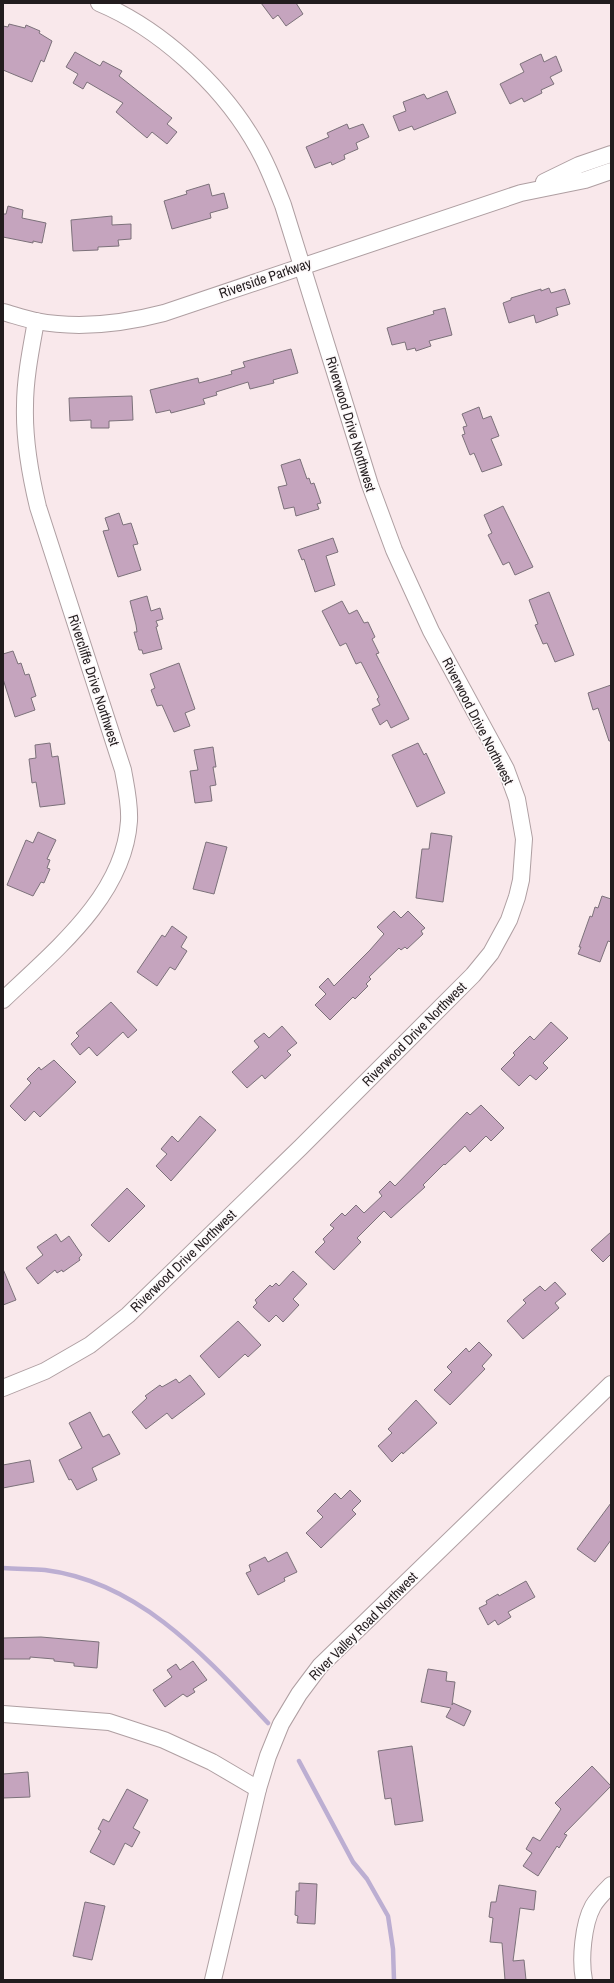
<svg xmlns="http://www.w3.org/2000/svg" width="614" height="1983" font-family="'Archivo Narrow',sans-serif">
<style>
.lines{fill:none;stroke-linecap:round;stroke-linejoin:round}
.stream{stroke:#bcaed2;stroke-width:4.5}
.building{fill:#c5a4be;stroke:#7c717a}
.minor-casing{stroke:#af9fa2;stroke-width:18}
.minor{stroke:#fff;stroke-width:16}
.labels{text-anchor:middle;stroke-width:3.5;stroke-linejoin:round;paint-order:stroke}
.street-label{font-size:14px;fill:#221c1e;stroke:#fdf9fa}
</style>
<rect width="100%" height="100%" fill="#f9e8eb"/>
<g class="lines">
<g class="stream">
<path d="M3 1568C17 1569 32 1569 45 1570 140 1582 206 1657 268 1723"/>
<path d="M299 1761 353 1862 367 1879 388 1916 393 1949 394 1980"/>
</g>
</g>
<g class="building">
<path d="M261 3H296L303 14 286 26 278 15 273 19Z"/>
<path d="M9 24 25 28 26 25 40 31 39 33 52 41 44 62 41 60 32 82 3 70V26L8 27Z"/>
<path d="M75 52 100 66 103 61 122 71 119 76 172 118 167 124 177 132 167 144 152 132 147 138 116 112 123 103 87 82 83 89 73 83 78 74 66 67Z"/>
<path d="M541 54 544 62 556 56 562 71 550 77 554 84 541 90 542 93 524 102 522 98 510 104 500 84 524 72 520 64Z"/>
<path d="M447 91 456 113 414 130 412 126 399 131 393 116 406 111 403 102 424 94 427 99Z"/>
<path d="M347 124 349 129 363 124 369 137 356 143 358 149 344 155 345 159 332 165 331 162 315 168 306 147 329 137 327 133Z"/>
<path d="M209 184 212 196 224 193 228 208 210 213 211 218 172 229 164 201 187 194 186 191Z"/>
<path d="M8 206 23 210 22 218 46 223 42 243 33 241V243L3 237V214H6Z"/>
<path d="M112 216V225L131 224V239L118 240 119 246 98 247V250L73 251 71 220Z"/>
<path d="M549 288 551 293 565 289 570 304 556 308 558 315 536 323 534 315 509 323 503 303 511 300V298L541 289V291Z"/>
<path d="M445 308 452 335 429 341 431 346 416 351 415 348 407 350 405 342 392 345 387 328 434 314 433 311Z"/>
<path d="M291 349 298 373 273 380 274 383 250 389 248 382 216 392 217 395 203 399 205 404 171 413 170 410 156 413 150 390 198 378 199 383 232 374 231 371 245 367 243 362Z"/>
<path d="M132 396 133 420 109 421V428H91V420L70 421 69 398Z"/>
<path d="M479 407 483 419 491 416 499 436 491 439 502 465 482 472 474 453 470 455 462 435 465 434 463 427 467 426 462 414Z"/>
<path d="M300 459 307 479 309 478 311 484 314 483 321 503 317 504 319 509 296 516 294 507 284 509 278 487 287 485 281 465Z"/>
<path d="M503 506 533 567 515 575 509 562 503 565 488 535 492 533 484 515Z"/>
<path d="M119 513 123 525 131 523 138 544 133 545 141 570 118 577 103 531 109 530 105 518Z"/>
<path d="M333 538 338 552 326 556 335 585 315 592 304 559 302 560 298 550Z"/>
<path d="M549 592 574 655 555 662 547 643 543 644 535 625 538 624 529 600Z"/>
<path d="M147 596 151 611 160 608 163 619 156 621 158 626 156 627 162 649 143 654 142 650H139L134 632H137L136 625 130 601Z"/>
<path d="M342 601 349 614 357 610 364 623 368 622 375 637 372 639 379 653 376 654 409 719 391 728 387 720 380 725 372 709 380 705 377 699 379 697 361 662 356 664 346 643 340 646 322 611Z"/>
<path d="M13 651 18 664 21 663 25 675 29 674 36 696 31 698 35 710 15 717 3 679V654Z"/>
<path d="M179 663 195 709 185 713 190 726 174 732 162 705 157 706 151 690 155 688 150 674Z"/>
<path d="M611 685V741H609L598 708 593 710 588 693Z"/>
<path d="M50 743 52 757 58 756 65 804 40 807 36 782 32 783 29 759 36 758 35 745Z"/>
<path d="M418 743 424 755 426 753 445 793 417 807 392 755Z"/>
<path d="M213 747 216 767H213L216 785 210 786 212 801 195 803 190 771 198 770 194 750Z"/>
<path d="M38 832 56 840 47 859 50 860 47 868 50 869 44 883 41 882 33 896 7 885 26 840 33 843Z"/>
<path d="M431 833 452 836 443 902 416 898 422 849H429Z"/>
<path d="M206 842 227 847 214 894 193 889Z"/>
<path d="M602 896 611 899V942L608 941 600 962 578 954 581 947H579L590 916 592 917 595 907 598 908Z"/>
<path d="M394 911 401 918 408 911 425 928 421 931 423 934 407 949 405 947 401 950 399 948 369 977 371 979 366 984 368 986 355 999 353 997 330 1020 315 1005 326 994 319 987 328 978 334 986 370 950 384 934 377 927Z"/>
<path d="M172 926 187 937 181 947 187 951 175 970 170 967 157 986 137 972 162 935 165 937Z"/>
<path d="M111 1002 137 1030 128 1038 123 1032 97 1056 89 1047 80 1055 71 1044 79 1036 76 1033Z"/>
<path d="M551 1022 568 1038 543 1063 548 1068 536 1080 530 1075 519 1086 501 1069 515 1055 513 1053 530 1036 534 1040Z"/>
<path d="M282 1026 297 1043 287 1051 291 1055 265 1079 262 1075 247 1088 232 1072 259 1047 254 1041 264 1033 269 1038Z"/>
<path d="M54 1060 76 1082 40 1117 34 1111 25 1121 10 1106 31 1083 27 1079 39 1067 41 1070Z"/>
<path d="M481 1105 504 1128 491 1141 486 1136 470 1152 465 1146 445 1165 444 1164 423 1185 425 1187 391 1218 384 1211 357 1238 361 1242 334 1270 315 1252 325 1242 323 1239 334 1228 330 1225 342 1213 345 1216 356 1205 364 1213 382 1196 379 1192 390 1181 395 1186 467 1112 470 1115Z"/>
<path d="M200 1116 216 1130 171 1181 156 1166 167 1154 161 1149 172 1136 178 1142Z"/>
<path d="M127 1188 145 1206 109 1242 91 1225Z"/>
<path d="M611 1232V1254L603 1262 591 1250Z"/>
<path d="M56 1234 61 1242 69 1236 82 1255 79 1258 80 1260 63 1272 62 1270 57 1273 55 1270 38 1284 26 1268 43 1255 37 1247Z"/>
<path d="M3 1269 16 1300 3 1305Z"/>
<path d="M293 1271 307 1284 293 1299 299 1305 283 1322 276 1315 269 1322 253 1307 257 1303 255 1300 270 1285 272 1287 276 1283 279 1286Z"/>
<path d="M555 1282 566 1294 555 1303 559 1308 523 1339 507 1321 526 1303 523 1300 540 1286 545 1291Z"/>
<path d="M238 1321 261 1345 248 1357 245 1354 219 1378 200 1356Z"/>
<path d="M479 1342 492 1355 482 1366 485 1369 450 1405 434 1390 452 1372 447 1367 466 1348 469 1352Z"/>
<path d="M190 1375 205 1394 172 1419 167 1413 146 1429 132 1412 147 1398 145 1396 160 1385 162 1387 176 1379 179 1383Z"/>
<path d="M416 1400 437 1423 403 1454 402 1452 392 1462 378 1446 392 1433 388 1429Z"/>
<path d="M90 1412 103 1437 109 1434 120 1454 92 1468 97 1480 77 1490 71 1479 69 1480 59 1460 82 1448 69 1423Z"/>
<path d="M30 1460 34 1482 3 1488V1465Z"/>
<path d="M350 1490 361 1501 352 1510 356 1514 321 1548 306 1533 323 1517 317 1511 335 1493 341 1499Z"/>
<path d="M611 1503V1540L595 1562 577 1549Z"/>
<path d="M287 1552 297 1572 284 1578 285 1581 258 1595 246 1573 251 1571 249 1565 265 1557 268 1562Z"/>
<path d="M526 1581 535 1597 508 1612 511 1617 498 1625 495 1620 488 1625 479 1608 487 1604 486 1601 498 1594 499 1596Z"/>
<path d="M41 1637 99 1642 97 1668 74 1666V1663L54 1661V1659L30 1657V1659H3V1638Z"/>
<path d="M193 1661 207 1680 193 1689 195 1692 187 1697 183 1694 165 1707 153 1690 172 1677 167 1670 176 1664 180 1670Z"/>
<path d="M428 1669 447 1672 446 1681 455 1682 452 1705 453 1703 471 1711 464 1726 446 1717 451 1708 421 1702Z"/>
<path d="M412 1746 423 1821 395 1825 391 1798 385 1799 378 1751Z"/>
<path d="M592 1766 611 1786 564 1834 567 1835 559 1848 557 1846 538 1876 523 1866 532 1853 526 1849 533 1837 540 1841 561 1809 555 1803Z"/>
<path d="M28 1772 30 1797 3 1798V1774Z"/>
<path d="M127 1789 148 1800 133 1828 140 1832 132 1847 125 1843 114 1865 90 1852 101 1831 98 1829 103 1819 109 1822Z"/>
<path d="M299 1883 317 1884 315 1924 297 1923 298 1916 295 1915 296 1891H299Z"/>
<path d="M499 1885 536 1891 534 1910 520 1908 513 1961 524 1960 526 1980H505L502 1943 490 1942 493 1918 489 1917 491 1902H496Z"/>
<path d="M85 1902 105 1906 92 1960 73 1956Z"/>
</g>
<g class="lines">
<g class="minor-casing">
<g id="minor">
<path d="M544 182 579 165 611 154"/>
<path d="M3 312C14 315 25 319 36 321 78 329 122 324 164 313L521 193 585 180 611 171"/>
<path d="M3 1000C54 951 124 896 129 821 130 804 126 787 123 770L38 507C30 474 24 441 25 406 25 378 31 349 36 321"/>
<path d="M3 1388 45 1371 90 1345 128 1315 301 1147 473 975 491 953 509 920 517 897 521 880 524 839 517 799 506 769 431 631 394 550 370 485 283 205C274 182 265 159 252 138 219 83 159 28 99 3"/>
<path d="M3 1714 109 1722 164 1740 212 1762 258 1789"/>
<path d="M213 1980 258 1789 268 1756 281 1724 299 1694 320 1666 611 1384"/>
<path d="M584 1980C580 1960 583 1924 593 1906 597 1899 605 1891 611 1885"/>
</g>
</g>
<use href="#minor" class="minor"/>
</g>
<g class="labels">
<g class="street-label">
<text transform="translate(265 278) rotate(-19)" y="5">Riverside Parkway</text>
<text transform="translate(351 424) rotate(73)" y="5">Riverwood Drive Northwest</text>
<text transform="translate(94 680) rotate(72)" y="5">Rivercliffe Drive Northwest</text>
<text transform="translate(478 721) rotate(63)" y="5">Riverwood Drive Northwest</text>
<text transform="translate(414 1034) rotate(-45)" y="5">Riverwood Drive Northwest</text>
<text transform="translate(183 1261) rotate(-44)" y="5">Riverwood Drive Northwest</text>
<text transform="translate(363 1626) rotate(-45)" y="5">River Valley Road Northwest</text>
</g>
</g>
<rect width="614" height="1983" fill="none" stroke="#221c1e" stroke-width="8"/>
</svg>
